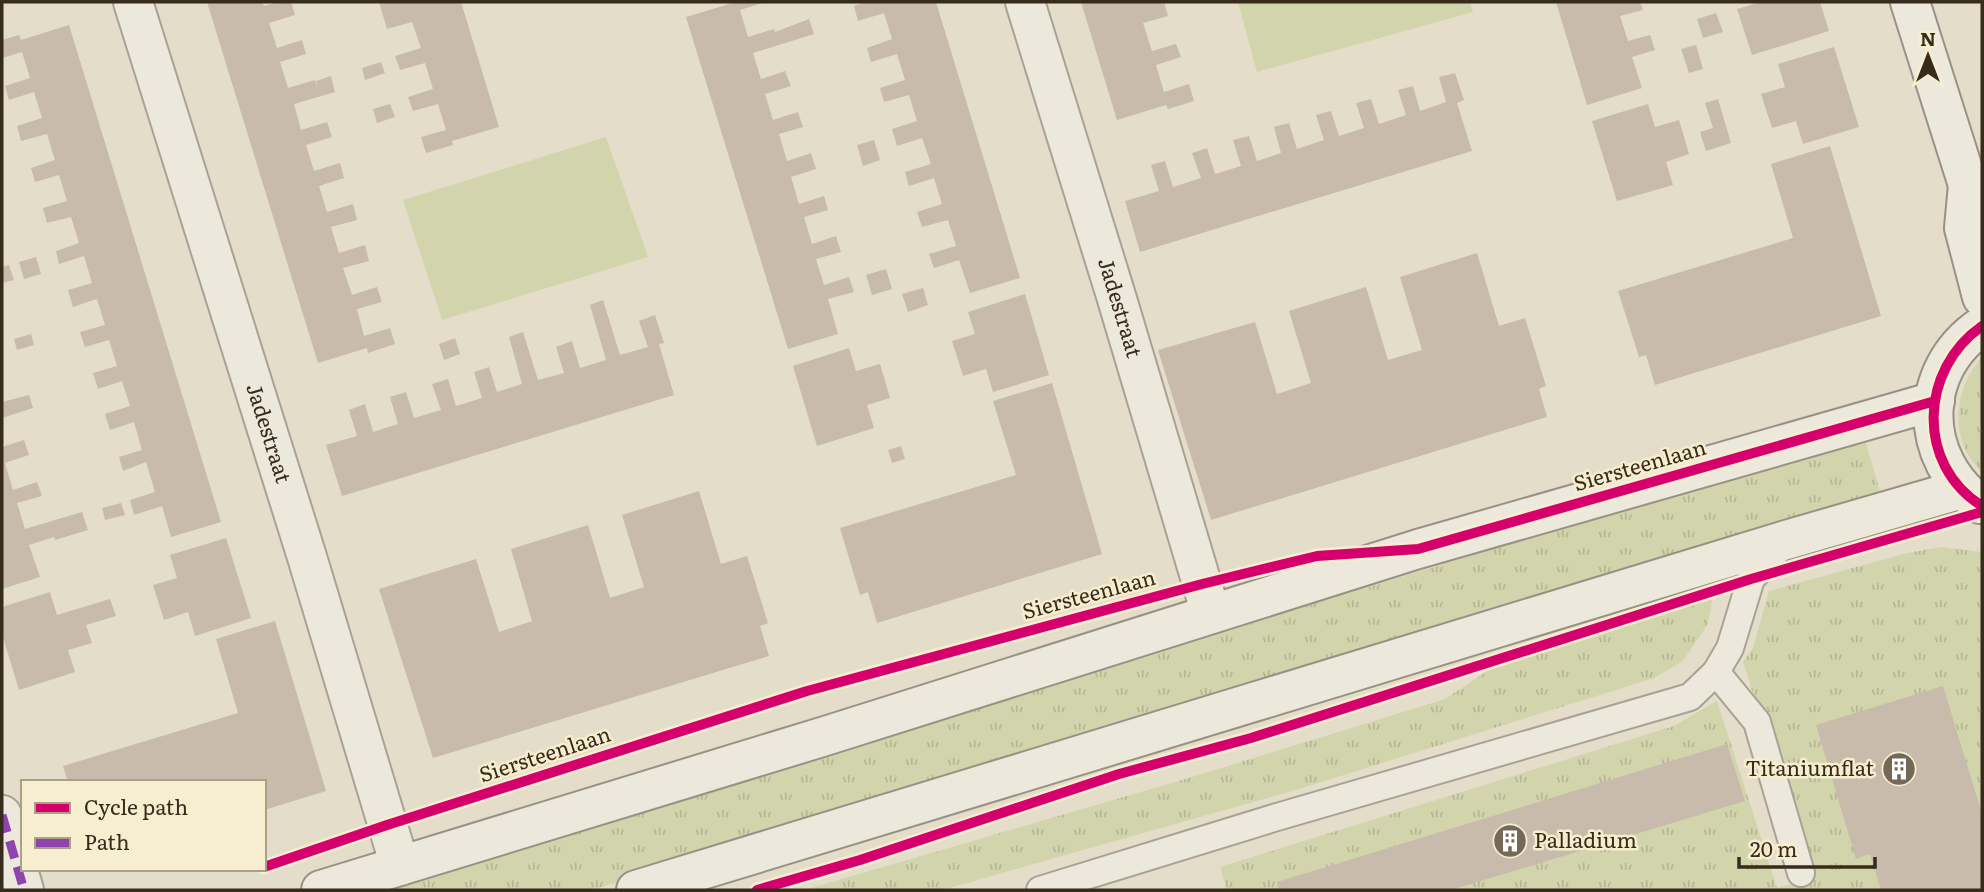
<svg xmlns="http://www.w3.org/2000/svg" width="1984" height="892" font-family="Literata,serif">
<style>
.grass{fill:url(#grass-tufts)}
.green{fill:#d2d5ac}
.building{fill:#c8bbab}
.lines{fill:none;stroke-linecap:round;stroke-linejoin:round}
.lane-casing{stroke:#a9a294;stroke-width:30}
.street-casing{stroke:#a9a294;stroke-width:42}
.secondary-casing{stroke:#989184;stroke-width:42}
.lane{stroke:#ece8dc;stroke-width:26}
.street{stroke:#ece8dc;stroke-width:38}
.secondary{stroke:#ece8dc;stroke-width:38}
.quiet{stroke:#8e44ad;stroke-width:9;stroke-dasharray:18 9;stroke-linecap:butt}
.cycleway-casing{stroke:#f7edcf;stroke-width:15}
.cycleway{stroke:#d6006c;stroke-width:10}
.labels{text-anchor:middle;stroke-width:5;stroke-linejoin:round;paint-order:stroke}
.street-label{font-size:21px;fill:#372b1c;stroke:#f7edcf}
.poi-label{font-size:21px;fill:#372b1c;stroke:#f7edcf;text-anchor:end}
</style>
<defs>
<pattern id="grass-tufts" width="24" height="20" patternUnits="userSpaceOnUse" patternTransform="scale(1.75)"><rect width="24" height="20" fill="#d2d5ac"/><path d="M3 7l-1-3M5 7V3M7 7l1-3M15 17l-1-3M17 17v-4M19 17l1-3" fill="none" stroke="#b5b793"/></pattern>
</defs>
<rect width="100%" height="100%" fill="#e4ddca"/>
<g class="grass">
<path d="M1982 358V473C1976 466 1970 459 1966 451 1951 421 1959 381 1982 358Z"/>
<path d="M1864 436 1881 495 592 890H375Z"/>
<path d="M1942 547 1982 552V890H1227L1220 867 1674 726 1717 701 1777 888 1811 878 1743 662 1753 648 1769 591 1907 553Z"/>
<path d="M1713 596 1708 624 1683 661 1654 678 1296 790 942 890H804L1192 777 1445 699 1501 662Z"/>
</g>
<g class="green">
<path d="M1238 2H1470L1473 12 1257 72Z"/>
<path d="M606 137 648 257 442 320 403 200Z"/>
</g>
<g class="building">
<path d="M207 2H262L264 6 279 2H291L295 15 269 23 277 48 302 40 306 54 280 62 288 88 315 80 317 89 316 81 331 76 335 92 294 104 301 130 327 122 332 137 306 145 314 171 340 163 344 178 319 186 327 212 353 204 357 220 331 227 339 253 365 245 369 261 343 268 352 295 377 287 382 302 357 309 364 336 390 328 395 344 368 353 367 348 318 363Z"/>
<path d="M379 2H461L499 127 452 141 453 145 426 153 421 137 446 130 438 104 413 111 408 97 433 89 425 63 400 70 395 56 421 48 412 22 387 29Z"/>
<path d="M736 2H766L740 10 748 37 774 29 775 32 809 19 814 34 753 53 761 79 785 71 791 86 765 94 773 120 798 112 803 127 779 134 787 161 811 153 816 169 791 177 799 204 824 196 828 210 804 217 812 244 836 236 841 252 816 259 824 285 849 277 854 292 828 299 838 334 788 349 686 17Z"/>
<path d="M866 2H936L1020 278 970 293 959 260 934 268 929 254 956 246 948 220 922 227 917 212 942 204 934 178 909 186 905 172 931 164 922 138 897 146 892 129 917 121 909 95 884 102 880 88 905 80 897 54 871 62 867 48 892 39 884 13 858 21 854 6Z"/>
<path d="M1081 2H1164L1168 16 1143 23 1152 51 1176 44 1181 57 1156 65 1164 92 1189 84 1194 101 1168 109 1166 105 1117 120Z"/>
<path d="M1556 2H1640L1643 10 1620 16 1628 41 1650 35 1655 50 1632 57 1642 88 1587 105Z"/>
<path d="M1761 2H1820L1829 31 1752 55 1737 9Z"/>
<path d="M1716 13 1723 32 1703 38 1697 19Z"/>
<path d="M69 25 221 522 171 537 162 506 134 515 130 500 155 492 146 462 123 471 119 457 142 450 134 422 110 430 105 414 130 406 122 381 98 389 93 373 117 366 109 340 85 347 80 332 105 325 97 299 73 307 68 290 92 283 84 256 59 264 56 251 79 243 71 217 47 223 43 208 67 201 59 175 35 182 31 168 55 160 47 134 21 141 17 126 42 118 34 92 9 100 5 86 30 78 22 52 2 58V40L19 35 21 40Z"/>
<path d="M1696 45 1703 69 1689 73 1681 49Z"/>
<path d="M1834 47 1859 127 1803 144 1796 121 1772 128 1761 94 1785 87 1778 64Z"/>
<path d="M381 62 385 73 365 80 362 68Z"/>
<path d="M1455 73 1464 100 1457 103 1472 151 1140 252 1125 201 1159 191 1151 165 1165 161 1173 187 1201 178 1192 153 1207 148 1215 174 1241 166 1233 140 1249 136 1257 161 1281 153 1274 127 1289 123 1297 149 1324 140 1316 115 1331 111 1339 136 1364 128 1356 103 1371 99 1379 124 1406 115 1398 90 1413 86 1420 111 1446 102 1439 77Z"/>
<path d="M1718 99 1731 143 1706 151 1700 132 1713 128 1705 103Z"/>
<path d="M390 104 395 117 377 123 373 109Z"/>
<path d="M1648 104 1655 127 1679 120 1689 154 1666 162 1673 185 1617 201 1592 121Z"/>
<path d="M874 140 880 160 863 166 857 145Z"/>
<path d="M1830 146 1881 316 1655 385 1646 355 1639 357 1618 291 1793 238 1771 164Z"/>
<path d="M1477 253 1499 326 1525 318 1546 386 1539 389 1547 417 1211 520 1158 350 1255 322 1277 394 1311 383 1289 311 1366 287 1388 360 1422 350 1400 277Z"/>
<path d="M36 257 41 274 24 279 19 262Z"/>
<path d="M9 265 14 280 2 283V267Z"/>
<path d="M886 269 892 289 872 295 866 275Z"/>
<path d="M923 288 928 305 908 312 902 294Z"/>
<path d="M1025 294 1049 375 993 392 986 369 963 376 952 341 975 334 968 312Z"/>
<path d="M603 300 620 355 648 347 639 321 655 315 664 343 659 344 674 395 342 496 326 445 357 436 349 410 365 404 373 432 398 424 390 397 406 392 414 418 441 410 432 384 448 379 456 406 482 398 474 372 489 367 497 392 522 384 509 337 523 332 538 380 564 373 556 347 572 341 580 368 606 360 590 305Z"/>
<path d="M31 334 34 345 17 350 14 339Z"/>
<path d="M455 338 460 354 444 360 439 344Z"/>
<path d="M849 348 856 371 880 364 890 398 867 405 874 428 817 446 793 366Z"/>
<path d="M1052 383 1102 554 877 623 868 592 860 595 840 528 1016 475 993 401Z"/>
<path d="M29 395 33 408 2 418V402Z"/>
<path d="M24 440 29 455 5 463 13 490 37 482 42 496 17 503 25 529 82 512 88 530 55 540 54 537 29 545 40 577 2 589V447Z"/>
<path d="M901 446 905 459 892 463 888 450Z"/>
<path d="M699 491 721 564 747 556 768 623 760 626 769 656 433 758 379 589 476 559 499 632 532 621 511 549 588 525 610 598 644 587 622 515Z"/>
<path d="M121 503 125 515 105 520 102 508Z"/>
<path d="M226 538 251 618 195 636 188 612 164 620 153 585 177 578 170 555Z"/>
<path d="M50 592 57 615 110 599 116 616 86 625 92 643 68 650 75 672 19 690 2 634V607Z"/>
<path d="M275 621 326 791 264 810V782H68L63 766 238 713 216 639Z"/>
<path d="M1943 686 1982 814V890H1881L1870 854 1856 859 1816 725Z"/>
<path d="M1727 744 1745 801 1451 890H1279L1277 882Z"/>
</g>
<g class="lines">
<g class="lane-casing">
<g id="lane">
<path d="M1716 672 1757 722 1801 873"/>
<path d="M1040 890 1277 817 1690 697 1716 672 1730 648 1751 579 1784 543"/>
</g>
</g>
<g class="street-casing">
<g id="street">
<path id="s1" d="M133 2 307 557 400 866"/>
<path id="s2" d="M1025 2 1117 299 1211 614"/>
<path d="M2 815 24 890"/>
</g>
</g>
<g class="secondary-casing">
<g id="secondary">
<path d="M1910 2 1968 185 1982 203"/>
<path d="M1968 185 1964 228 1982 297"/>
<path d="M1980 504C1918 458 1917 370 1982 326"/>
<path d="M321 890 822 737 1418 549 1935 401"/>
<path d="M636 890 1786 540 1962 489"/>
</g>
</g>
<use href="#lane" class="lane"/>
<use href="#street" class="street"/>
<use href="#secondary" class="secondary"/>
<path class="quiet" d="M2 815 24 890"/>
<g class="cycleway-casing">
<g id="cycleway">
<path d="M1982 326C1920 369 1915 464 1982 506"/>
<path d="M264 867 387 825 807 691 1202 584 1317 556 1418 549 1935 401"/>
<path d="M757 890 860 860 1119 774 1251 738 1751 579 1982 512"/>
</g>
</g>
<use href="#cycleway" class="cycleway"/>
</g>
<defs>
<g id="building-disc" transform="scale(1.75)"><circle r="9.5" fill="#746959" stroke="#f7edcf"/><path d="M-4-6H4V6H1V3H-1V6H-4ZM-2.5-4.3h1.7v1.8h-1.7ZM.8-4.3h1.7v1.8H.8ZM-2.5-1h1.7V.8h-1.7ZM.8-1h1.7V.8H.8Z" fill="#fff"/></g>
</defs>
<g fill-rule="evenodd">
<use href="#building-disc" x="1899" y="769"/>
<use href="#building-disc" x="1510" y="841"/>
</g>
<g class="labels">
<g class="street-label">
<text dy="7" stroke="none"><textPath href="#s2" startOffset="320">Jadestraat</textPath></text>
<text dy="7" stroke="none"><textPath href="#s1" startOffset="452">Jadestraat</textPath></text>
<text transform="translate(1640 466) rotate(-16)" y="7">Siersteenlaan</text>
<text transform="translate(1089 595) rotate(-15)" y="7">Siersteenlaan</text>
<text transform="translate(545 755) rotate(-18)" y="7">Siersteenlaan</text>
</g>
<g class="poi-label">
<text x="1874" y="776">Titaniumflat</text>
<text x="1534" y="848" text-anchor="start">Palladium</text>
</g>
</g>
<rect width="1984" height="892" fill="none" stroke="#372b1c" stroke-width="7"/>
<rect x="21" y="780" width="245" height="91" fill="#f7edcf" stroke="#aa9f87" stroke-width="2"/>
<rect x="35" y="803" width="35" height="10" fill="#d6006c" stroke="#aa9f87" stroke-width="2"/>
<text x="84" y="815" font-size="21" fill="#372b1c">Cycle path</text>
<rect x="35" y="838" width="35" height="10" fill="#8e44ad" stroke="#aa9f87" stroke-width="2"/>
<text x="84" y="850" font-size="21" fill="#372b1c">Path</text>
<g transform="translate(1928 56)" stroke="#f7edcf" stroke-width="5" paint-order="stroke">
<path d="M0-5L12 26L0 18L-12 26Z" fill="#372b1c"/>
<text y="-10" font-size="19" font-weight="bold" text-anchor="middle" fill="#372b1c">N</text>
</g>
<path d="M1739 857v10h136v-10" fill="none" stroke="#372b1c" stroke-width="3.5"/>
<text x="1750" y="857" font-size="21" fill="#372b1c" stroke="#f7edcf" stroke-width="5" paint-order="stroke">20 m</text>
</svg>
